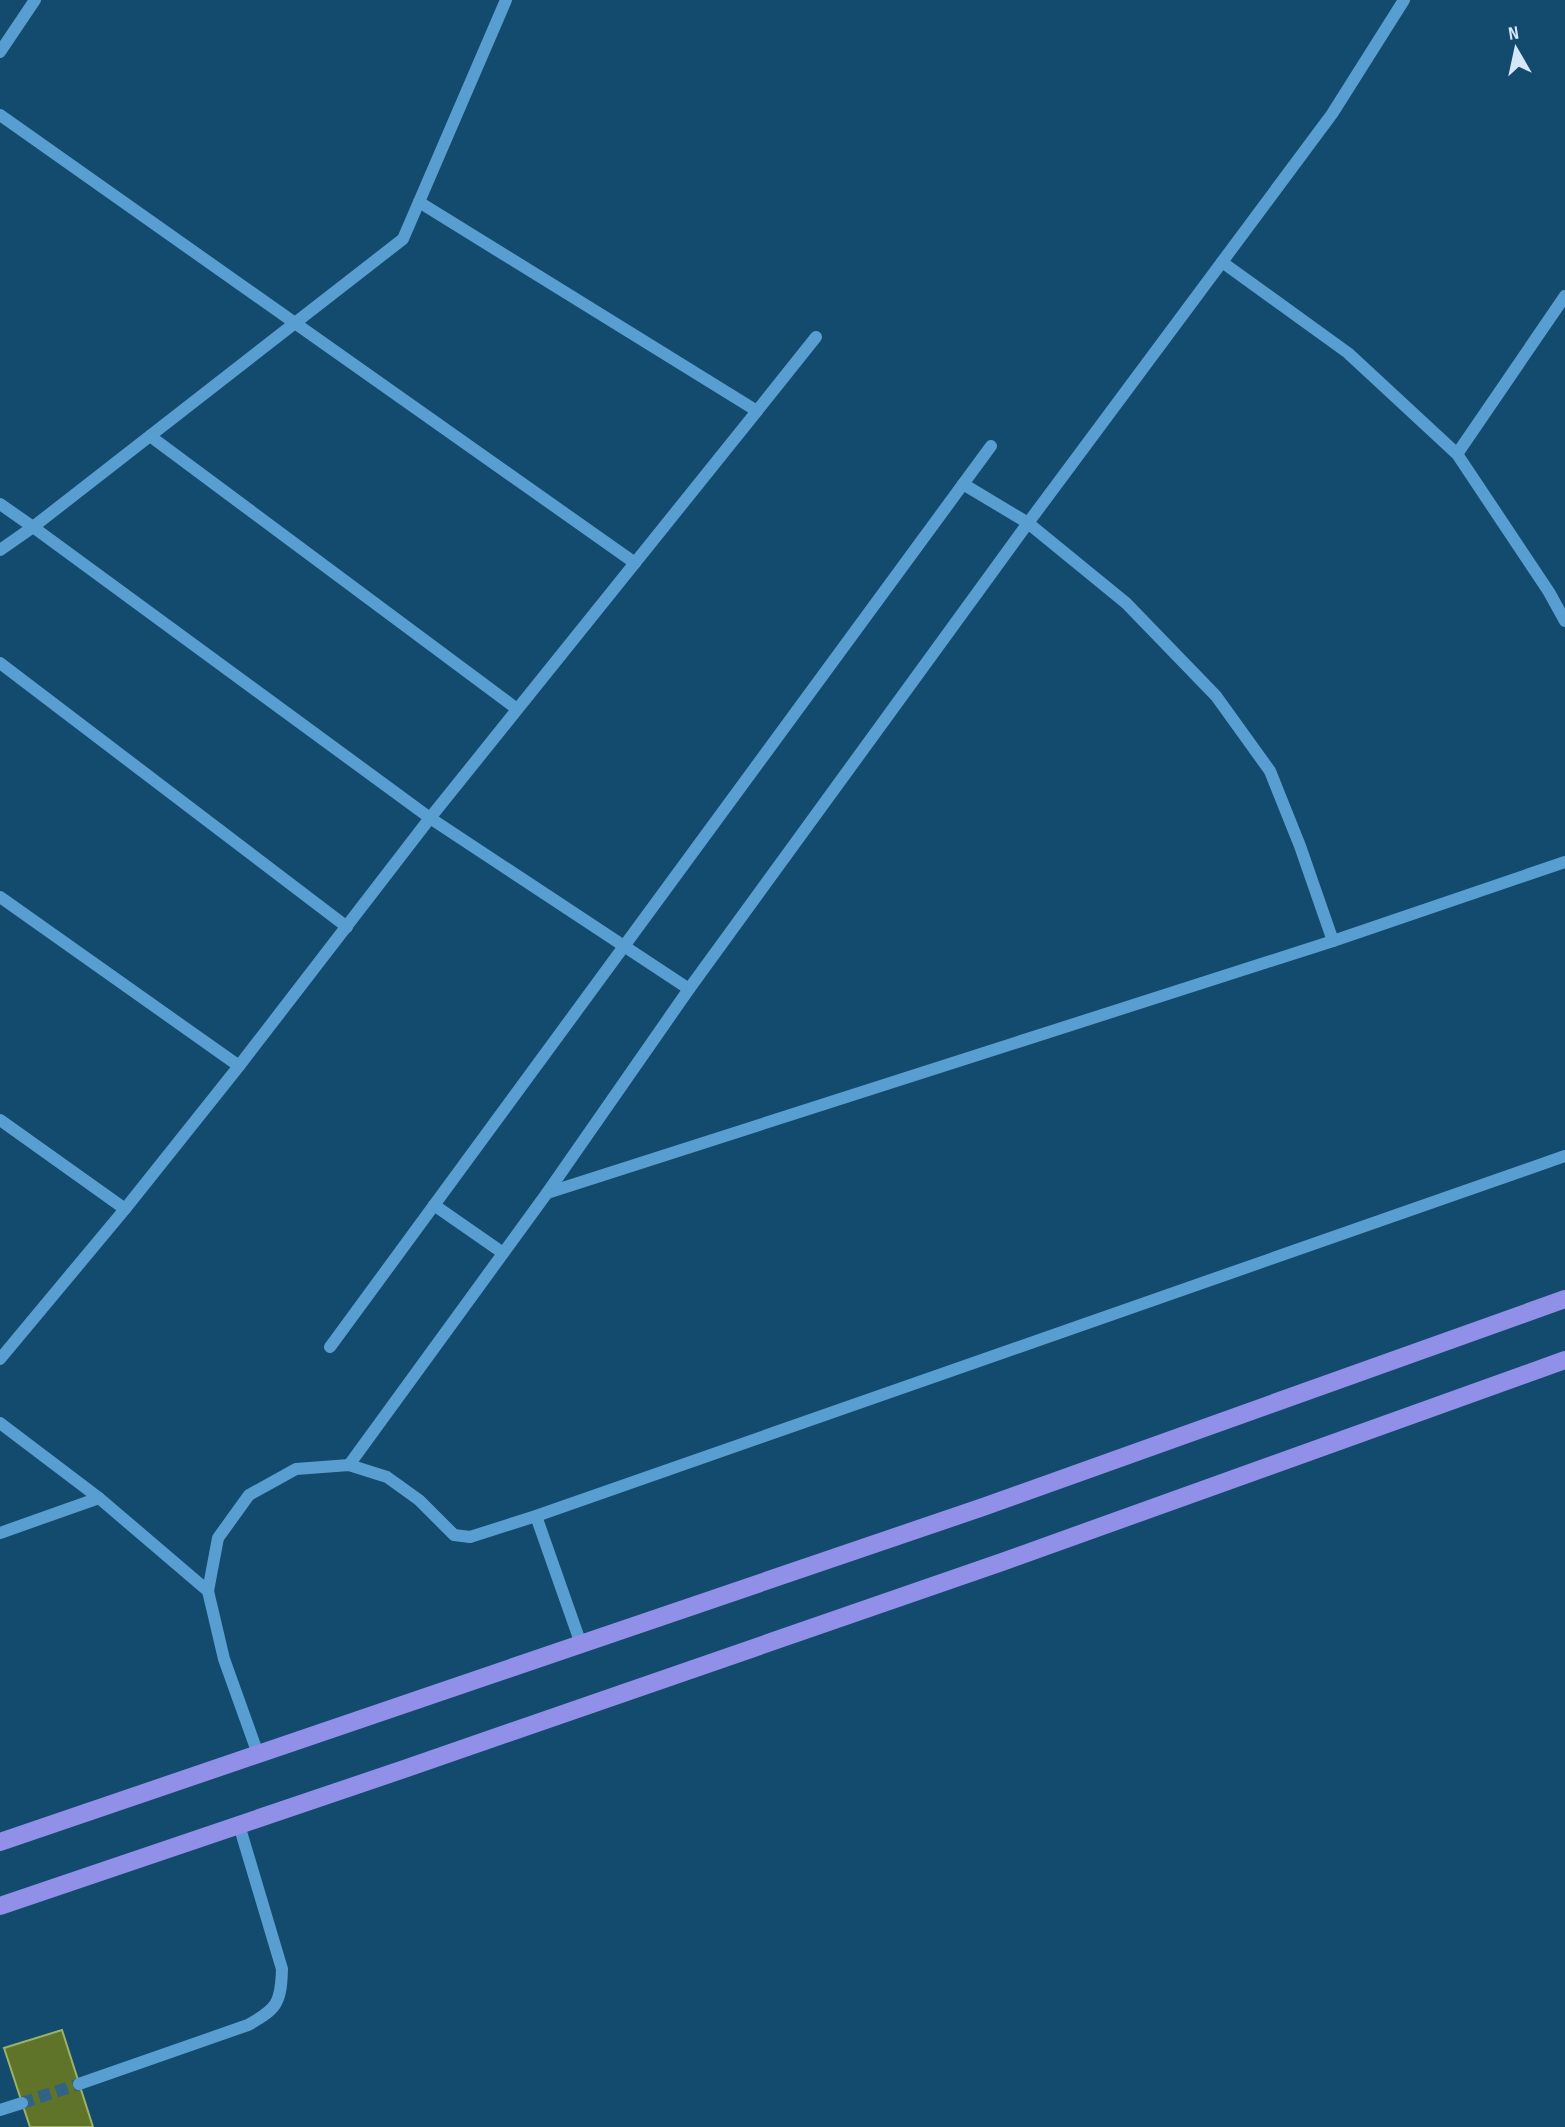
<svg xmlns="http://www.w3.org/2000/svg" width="1565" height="2127" font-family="'Sofia Sans Condensed',sans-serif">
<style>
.building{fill:#607429;stroke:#9bb266;stroke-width:2}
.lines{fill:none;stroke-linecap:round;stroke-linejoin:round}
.minor-tunnel{stroke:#306384;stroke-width:12;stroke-dasharray:12 6;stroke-linecap:butt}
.minor{stroke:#599ed1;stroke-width:12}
.major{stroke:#9190e8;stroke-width:18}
</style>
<rect width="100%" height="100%" fill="#134b6f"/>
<path class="building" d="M62 2030 93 2127H30L4 2048Z"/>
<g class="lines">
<path class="minor-tunnel" d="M22 2103 79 2084"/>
<g class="minor">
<path d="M0 52 35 0"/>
<path d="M0 115 635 563"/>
<path d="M419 202 757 411 430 818 689 989"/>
<path d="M1222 262 1348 353 1457 454 1549 592 1565 621"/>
<path d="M757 411 816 337"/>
<path d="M150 436 517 709"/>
<path d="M1457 454 1565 296"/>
<path d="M963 484 1028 523 1126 603 1216 696 1270 771 1300 846 1333 941"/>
<path d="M0 504 33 527 403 239 506 0"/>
<path d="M0 550 33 527 430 818 239 1066 125 1209"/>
<path d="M0 663 347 927"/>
<path d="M0 897 239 1066"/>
<path d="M0 1120 125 1209 0 1359"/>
<path d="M547 1193 1333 941 1565 862"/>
<path d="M434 1205 503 1253"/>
<path d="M330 1347 991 446"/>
<path d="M0 1423 99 1498 208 1591 224 1659 258 1754"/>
<path d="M349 1465 547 1193 689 989 1028 523 1332 114 1404 0"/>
<path d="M536 1516 581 1644"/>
<path d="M0 1533 99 1498"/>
<path d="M208 1591 218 1538 249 1495 296 1469 349 1465 387 1477 419 1500 454 1535 470 1537 536 1516 1565 1156"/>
<path d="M79 2084 248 2025C277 2009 281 2003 282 1969L239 1825"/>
<path d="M0 2110 22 2103"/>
</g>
<g class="major">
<path d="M0 1842 983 1507 1565 1299"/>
<path d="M0 1906 407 1768 1002 1562 1565 1360"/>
</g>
</g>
<g transform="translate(1516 49) rotate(351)" stroke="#134b6f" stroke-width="5" paint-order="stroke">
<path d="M0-5L12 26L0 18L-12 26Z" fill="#d4e8f9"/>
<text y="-10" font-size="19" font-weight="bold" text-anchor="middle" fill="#d4e8f9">N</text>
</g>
</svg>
